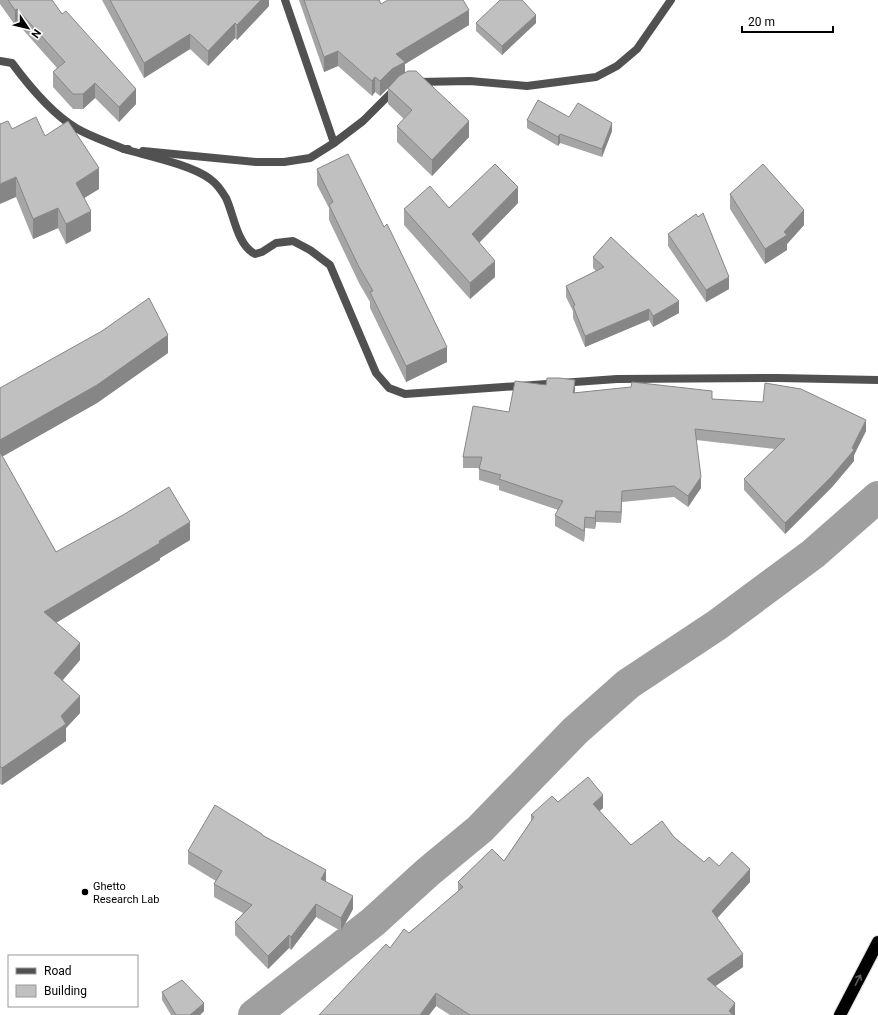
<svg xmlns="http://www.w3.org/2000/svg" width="878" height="1015" font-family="Roboto,sans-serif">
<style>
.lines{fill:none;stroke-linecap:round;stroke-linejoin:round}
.canal{stroke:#9f9f9f;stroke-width:32}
.highway-casing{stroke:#dbdbdb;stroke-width:14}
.street{stroke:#515151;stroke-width:8}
.highway{stroke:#000;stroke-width:12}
.wall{fill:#a5a5a5}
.shaded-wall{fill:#868686}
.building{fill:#c0c0c0;stroke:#868686}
.oneway{stroke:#595959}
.poi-dot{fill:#000;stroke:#fff;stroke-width:1.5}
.labels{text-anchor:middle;stroke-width:3.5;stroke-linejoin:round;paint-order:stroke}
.poi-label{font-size:11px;fill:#000;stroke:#fff;text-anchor:start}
</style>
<rect width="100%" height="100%" fill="#fff"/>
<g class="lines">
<path class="canal" d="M254 1015 373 922 428 872 480 829 575 731 628 684 717 625 813 554 878 497"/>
<g class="highway-casing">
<path id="highway" d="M840 1015 878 942"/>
</g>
<g class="street">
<path d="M285 0 334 143"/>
<path d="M0 61 12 63C29 86 51 113 76 128 91 137 108 142 124 149H128"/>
<path d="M417 82 470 81 527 86 596 77 617 66 637 49 671 0"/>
<path d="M124 149C148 156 192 165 210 179 216 183 223 193 226 198 234 215 237 245 255 254L262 252 276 243 293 241 310 250 330 265 376 373 389 388 405 394 617 379 779 378 878 380"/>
<path d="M143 151 256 162H284L310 158 334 143 363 121 396 88"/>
</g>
<use href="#highway" class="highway"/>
</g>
<g class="wall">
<path d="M0 0H52L62 14 136 104 119 122 95 98 83 109H73L53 87V72L57 68 17 23 15 25 0 4Z"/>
<path d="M102 0H269V6L237 40 235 38 208 66 190 49 144 78Z"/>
<path d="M299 0H379L381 4 469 25 405 64V73L469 137 432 176 397 142V126L404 119 388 104V88L380 96 375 92 372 96 338 66 324 72Z"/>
<path d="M476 23H536L502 55 476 31Z"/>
<path d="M569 117 612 131 602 157 560 143 558 146 527 128V120Z"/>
<path d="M12 129 99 189 84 198 91 231 66 244 58 228 33 239 16 197Z"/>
<path d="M317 169 447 362 406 382 370 308V302L359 283 329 220V208L317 185Z"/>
<path d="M730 194 804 225 787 244V250L765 264 730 209Z"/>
<path d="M518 203 479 243 495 277 470 299 404 225V209L449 208Z"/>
<path d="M668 234 729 289 706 302 668 246Z"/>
<path d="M593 257 679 313 653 327 649 320 585 347 573 318V311L566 297V286L596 271 593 268Z"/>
<path d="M168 353 97 403 2 456 56 552 190 540 160 558V560L56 623 80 660 63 680 80 713 66 728V741L2 785 0 784V388Z"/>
<path d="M546 385 575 391 574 393 712 399 866 431 854 455V461L832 487 785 534 744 490V479L775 449 696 440 701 488 688 507 674 497 622 502 621 523 596 522 595 529 585 528 584 542 555 526V515L558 510 499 490V486L479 480V468H463V457L509 412Z"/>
<path d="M558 802 603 808 599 811 631 845 674 837 704 862 719 866 750 882 717 918 743 967 715 986 735 1015H450L436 1006 429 1015H319L390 948 409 933 458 891V882L504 861 531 821V815Z"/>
<path d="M262 835 326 882 353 909 341 931 316 917 291 950 289 948 268 969 235 935V922L243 913 214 897V884L216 881 188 864V851Z"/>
<path d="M162 992 204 1011 200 1015H171L162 1000Z"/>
</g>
<g class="shaded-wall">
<path d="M261 0H269V6L237 40V25Z"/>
<path d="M17 9V23L15 25V10Z"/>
<path d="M469 10V25L405 64V77L392 84 380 96V81L396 54Z"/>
<path d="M536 15V23L502 55V46Z"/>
<path d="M235 23V38L208 66V51Z"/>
<path d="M190 34V49L144 78V63Z"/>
<path d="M338 51V66L324 72V57Z"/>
<path d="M375 77V92L372 96V81Z"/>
<path d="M95 83V98L83 109V94Z"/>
<path d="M136 89V104L119 122V107Z"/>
<path d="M469 121V137L432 176V160Z"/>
<path d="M612 123V131L602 157V149Z"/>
<path d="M560 134V143L558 146V137Z"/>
<path d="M99 168V189L76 203V183Z"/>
<path d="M16 177V197L0 204V184Z"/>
<path d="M518 187V203L472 250V234Z"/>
<path d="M58 208V228L33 239V219Z"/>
<path d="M804 210V225L787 244V250L765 264V249L784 232Z"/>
<path d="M91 211V231L66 244V224Z"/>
<path d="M495 261V277L470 299V283Z"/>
<path d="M729 277V289L706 302V290Z"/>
<path d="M679 301V313L653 327V316Z"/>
<path d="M649 309V320L585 347V336Z"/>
<path d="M168 335V353L97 403 0 458V440Z"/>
<path d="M447 347V362L406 382V366Z"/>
<path d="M575 380V391L573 404V393Z"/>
<path d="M866 420V431L854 455V461L832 487 785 534V523L852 448Z"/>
<path d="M701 477V488L688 507V496Z"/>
<path d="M622 491V502L621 523V512Z"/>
<path d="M596 511V522L595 529V518Z"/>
<path d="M585 517V528L584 542V531Z"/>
<path d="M190 522V540L160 558V560L44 630V612Z"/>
<path d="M80 643V660L54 690V673Z"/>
<path d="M80 696V713L66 728V741L2 785V768L61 716Z"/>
<path d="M603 795V808L593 817V804Z"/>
<path d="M750 869V882L712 924V911Z"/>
<path d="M326 870V883L321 879Z"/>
<path d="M353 896V909L341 931V918Z"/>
<path d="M316 904V917L291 950V937Z"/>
<path d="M289 935V948L268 969V956Z"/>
<path d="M743 954V967L707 992V979Z"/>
<path d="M436 993V1006L429 1015H420Z"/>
<path d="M204 1003V1011L200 1015H190Z"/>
<path d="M735 1003V1015H729V1011Z"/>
</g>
<g class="building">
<path d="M8 0H52L62 14 66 11 136 89 119 107 95 83 83 94H73L53 72 65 62 17 9 15 10Z"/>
<path d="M110 0H261L237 25 235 23 208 51 190 34 144 63Z"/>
<path d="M304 0H379L381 4 388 0H463L469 10 396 54 405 62 392 69 380 81 375 77 372 81 338 51 324 57Z"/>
<path d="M500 0H522L536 15 502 46 476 23Z"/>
<path d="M408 71H416L469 121 432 160 397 126 412 110 388 88 399 76Z"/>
<path d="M538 100 569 117 578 103 612 123 602 149 560 134 558 137 527 120Z"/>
<path d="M36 117 45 136 68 121 99 168 76 183 91 211 66 224 58 208 33 219 16 177 0 184V124L8 121 12 129Z"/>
<path d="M348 154 384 227 387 224 447 347 406 366 370 292 373 291 359 267 329 205 333 202 317 169Z"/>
<path d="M495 164 518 187 472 234 495 261 470 283 404 209 430 186 449 208Z"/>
<path d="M763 164 804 210 784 232 787 235 765 249 730 194Z"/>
<path d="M703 213 729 277 706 290 668 234 696 214 698 217Z"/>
<path d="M611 237 679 301 653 316 649 309 585 336 573 306 575 305 566 286 604 267 593 257Z"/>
<path d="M149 298 168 335 97 385 0 440V388L102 331Z"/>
<path d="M547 378H559L575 380 573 393 631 387 632 382 712 391V399L763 402 765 383 801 389 866 420 852 448 854 450 832 476 785 523 744 479 785 439 695 429 701 477 688 496 674 486 622 491 621 512 596 511 595 518 585 517 584 531 555 515 563 501 499 479 501 475 479 469 482 457H463L473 406 509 412 515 381 546 385Z"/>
<path d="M0 452 56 552 123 515 169 487 190 522 159 541 160 543 44 612 80 643 54 673 80 696 61 716 66 724 2 768 0 766Z"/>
<path d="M588 777 603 795 593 804 631 845 662 821 674 837 704 862 709 857 719 866 732 852 750 869 712 911 743 954 707 979 735 1003 729 1011 733 1015H470L436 993 420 1015H319L386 944 390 948 404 929 409 933 463 887 458 882 492 849 504 861 534 817 531 815 552 796 558 802Z"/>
<path d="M215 805 262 834V835L326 870 321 879 353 896 341 918 316 904 291 937 289 935 268 956 235 922 252 905 214 884 222 871 188 851Z"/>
<path d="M182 980 204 1003 190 1015H176L162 992Z"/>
</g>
<defs><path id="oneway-shaft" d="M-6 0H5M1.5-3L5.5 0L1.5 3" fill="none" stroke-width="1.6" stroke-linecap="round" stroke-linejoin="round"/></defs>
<use class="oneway" href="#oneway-shaft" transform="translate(858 980) rotate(-63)"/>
<circle class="poi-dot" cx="85" cy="892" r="4"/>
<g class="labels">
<g class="poi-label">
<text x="93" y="890">Ghetto<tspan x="93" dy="13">Research Lab</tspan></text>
</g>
</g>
<rect x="8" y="955" width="130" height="52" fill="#ffffff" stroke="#999999"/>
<rect x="16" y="968" width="20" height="6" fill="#515151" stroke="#999999"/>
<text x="44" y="975" font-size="12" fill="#000000">Road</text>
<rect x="16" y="985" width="20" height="12" fill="#c0c0c0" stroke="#999999"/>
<text x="44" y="995" font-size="12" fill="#000000">Building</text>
<g transform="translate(28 28) rotate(125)" stroke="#ffffff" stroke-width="3" paint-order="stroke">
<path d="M0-3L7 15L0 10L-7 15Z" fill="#000000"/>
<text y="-6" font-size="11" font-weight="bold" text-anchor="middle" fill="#000000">N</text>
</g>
<path d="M742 26v6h91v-6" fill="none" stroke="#000000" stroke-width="2"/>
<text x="748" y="26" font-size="12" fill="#000000" stroke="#ffffff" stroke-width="3" paint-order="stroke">20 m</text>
</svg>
